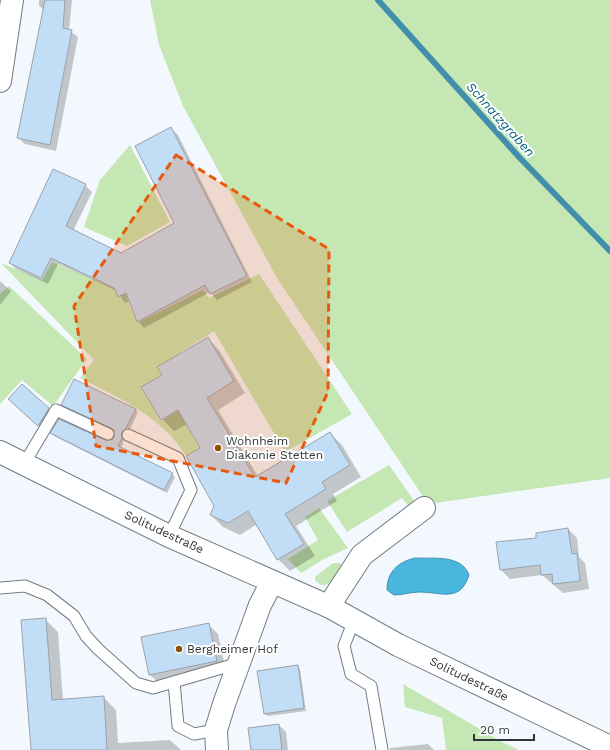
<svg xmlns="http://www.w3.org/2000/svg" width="610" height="750" font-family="'Work Sans',sans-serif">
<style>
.green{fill:#c5e7b3}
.water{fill:#49b6de;stroke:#428fac}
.shadow{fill:#0003}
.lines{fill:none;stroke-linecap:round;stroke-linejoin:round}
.stream{stroke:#428fac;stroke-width:6}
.building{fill:#c2ddf6;stroke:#9ba2a9}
.service-casing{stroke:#747b81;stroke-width:13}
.minor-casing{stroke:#747b81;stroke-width:24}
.tertiary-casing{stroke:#747b81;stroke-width:24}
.service{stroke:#fff;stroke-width:11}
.minor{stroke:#fff;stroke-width:22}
.tertiary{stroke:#fff;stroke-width:22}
.marked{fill:#e8590c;fill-opacity:0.2;stroke:#e8590c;stroke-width:3;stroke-dasharray:8 5;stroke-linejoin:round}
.poi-dot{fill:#8d530c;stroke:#fff;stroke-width:1.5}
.labels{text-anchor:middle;stroke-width:4;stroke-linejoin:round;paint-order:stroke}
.poi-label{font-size:12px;fill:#323537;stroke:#fff;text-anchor:start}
.street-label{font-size:12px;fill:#323537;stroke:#fff}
.water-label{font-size:13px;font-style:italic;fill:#025f7b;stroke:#fff}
</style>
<rect width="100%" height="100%" fill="#f2f8fe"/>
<g class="green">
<path d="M150 0H610V478L428 504 277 278 183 106 159 45Z"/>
<path d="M130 145 170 222 127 246 84 227 100 180Z"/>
<path d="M52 262 113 288 118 297 125 294 137 323 203 290 209 298 259 274 352 414 285 452 214 331 157 367 161 375 141 387 161 421 178 411 199 448 186 456C163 417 119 398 80 378L94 360 1 263 42 280Z"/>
<path d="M9 286 87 359 53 406 22 380 0 404V294Z"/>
<path d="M389 465 419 508 413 512 402 498 347 532 327 501Z"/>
<path d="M319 508 348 548 324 559 301 573 288 559 318 540 305 517Z"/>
<path d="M333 563H340L342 566C338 575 326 594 315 580V577Z"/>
<path d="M403 684 502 742 519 750H446L442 718 405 707Z"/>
</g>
<path class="water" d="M415 558C434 559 461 554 469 575 460 603 442 592 419 592 411 592 403 595 394 595L387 590C387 572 398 562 415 558Z"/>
<g class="shadow">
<path d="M39 0H72L69 30 78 37 56 151 25 144 18 138 44 10 39 6Z"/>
<path d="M171 128 178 135 252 282 217 300 210 292 144 328 138 321 130 301 125 303 117 291 58 264 48 284 16 269 10 263 85 185 92 192 73 231 121 254 175 224Z"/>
<path d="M0 281 11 291 0 305Z"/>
<path d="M207 338 219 350 245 393 218 410 258 476 330 433 342 445 361 477 333 494 337 501 296 526 315 556 290 571 278 559 257 524 240 535 223 527 211 515 215 506 202 448 187 424 174 431 162 419 143 387 163 375Z"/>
<path d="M10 399 48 409 51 412 42 428Z"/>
<path d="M63 405 135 409 138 412 129 431 124 435V441L121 448 172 474 175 477 167 493 54 436 52 433 105 441H112L116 437 115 430Z"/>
<path d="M568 529 577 538 579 557 585 563 589 589 563 593 542 575 510 579 501 570 538 538Z"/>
<path d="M45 619 58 632 63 701 103 697 116 710 118 743 170 740 181 750H32Z"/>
<path d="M208 624 218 634 226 671 160 684 150 675Z"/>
<path d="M297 666 300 669 306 711 268 716 264 713Z"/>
<path d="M279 725 286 732 288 750H252Z"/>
<path d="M428 744 434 750H390V748Z"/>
</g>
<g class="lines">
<path class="stream" d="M378 0 519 157 610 251"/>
</g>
<g class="building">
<path d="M45 0H65L63 28 72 30 50 145 17 138Z"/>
<path d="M171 127 247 276 210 294 205 285 137 322 126 293 118 297 114 288 51 258 41 278 9 263 53 169 86 184 66 226 121 253 174 223 135 146Z"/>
<path d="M208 337 234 381 207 398 255 477 330 432 350 465 322 482 326 489 285 514 304 544 277 560 248 511 228 523 210 515 214 506 186 456 200 448 178 410 161 420 141 387 162 375 157 367Z"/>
<path d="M74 379 136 409 126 428 122 432V438L118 446 173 473 164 490 50 433 59 419 105 440H112L114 437V430L111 428 61 405Z"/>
<path d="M22 384 49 408 38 426 8 399Z"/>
<path d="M568 528 572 554 577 553 580 581 553 584 552 574 541 575 540 565 500 570 496 542 536 538V533Z"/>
<path d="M46 618 52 700 104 696 107 750H31L21 620Z"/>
<path d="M209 623 217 661 149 675 141 637Z"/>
<path d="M298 665 304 708 264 714 257 671Z"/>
<path d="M279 724 282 750H251L248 728Z"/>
</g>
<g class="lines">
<g class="service-casing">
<g id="service">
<path d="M128 435 178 458 191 490 169 536"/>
<path d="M24 464 56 410 108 434"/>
<path d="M0 588 25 586 47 595 74 616 86 636 98 649 136 683 153 688 239 663"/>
<path d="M354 620 344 646 351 674 371 686 382 750"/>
<path d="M174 682 178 726 194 734 216 730"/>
</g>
</g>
<g class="minor-casing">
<g id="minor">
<path d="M0 81 12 0"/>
<path d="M330 607 334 598 362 555 424 508"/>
<path d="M217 750 216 730 224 704 260 605 272 582"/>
</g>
</g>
<g class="tertiary-casing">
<path id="tertiary" d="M0 452 169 536 330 607 398 645 610 747"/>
</g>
<use href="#service" class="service"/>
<use href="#minor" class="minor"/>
<use href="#tertiary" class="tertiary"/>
</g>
<path class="marked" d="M176 155 329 249 328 392 286 483 96 446 74 306Z"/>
<g class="poi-dot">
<circle cx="218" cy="448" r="4"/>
<circle cx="179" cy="649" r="4"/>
</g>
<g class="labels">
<g class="poi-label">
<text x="226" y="445">Wohnheim<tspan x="226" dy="14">Diakonie Stetten</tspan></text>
<text x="187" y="653">Bergheimer Hof</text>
</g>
<g class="street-label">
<text transform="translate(164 532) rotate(25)" y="4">Solitudestraße</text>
<text transform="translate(469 679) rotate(26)" y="4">Solitudestraße</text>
</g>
<g class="water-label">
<text transform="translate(501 119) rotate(48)" y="5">Schnatzgraben</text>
</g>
</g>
<path d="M474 734v6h60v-6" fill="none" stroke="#323537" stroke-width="2"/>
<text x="480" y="734" font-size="12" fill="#323537" stroke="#ffffff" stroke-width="3" paint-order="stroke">20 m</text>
</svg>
